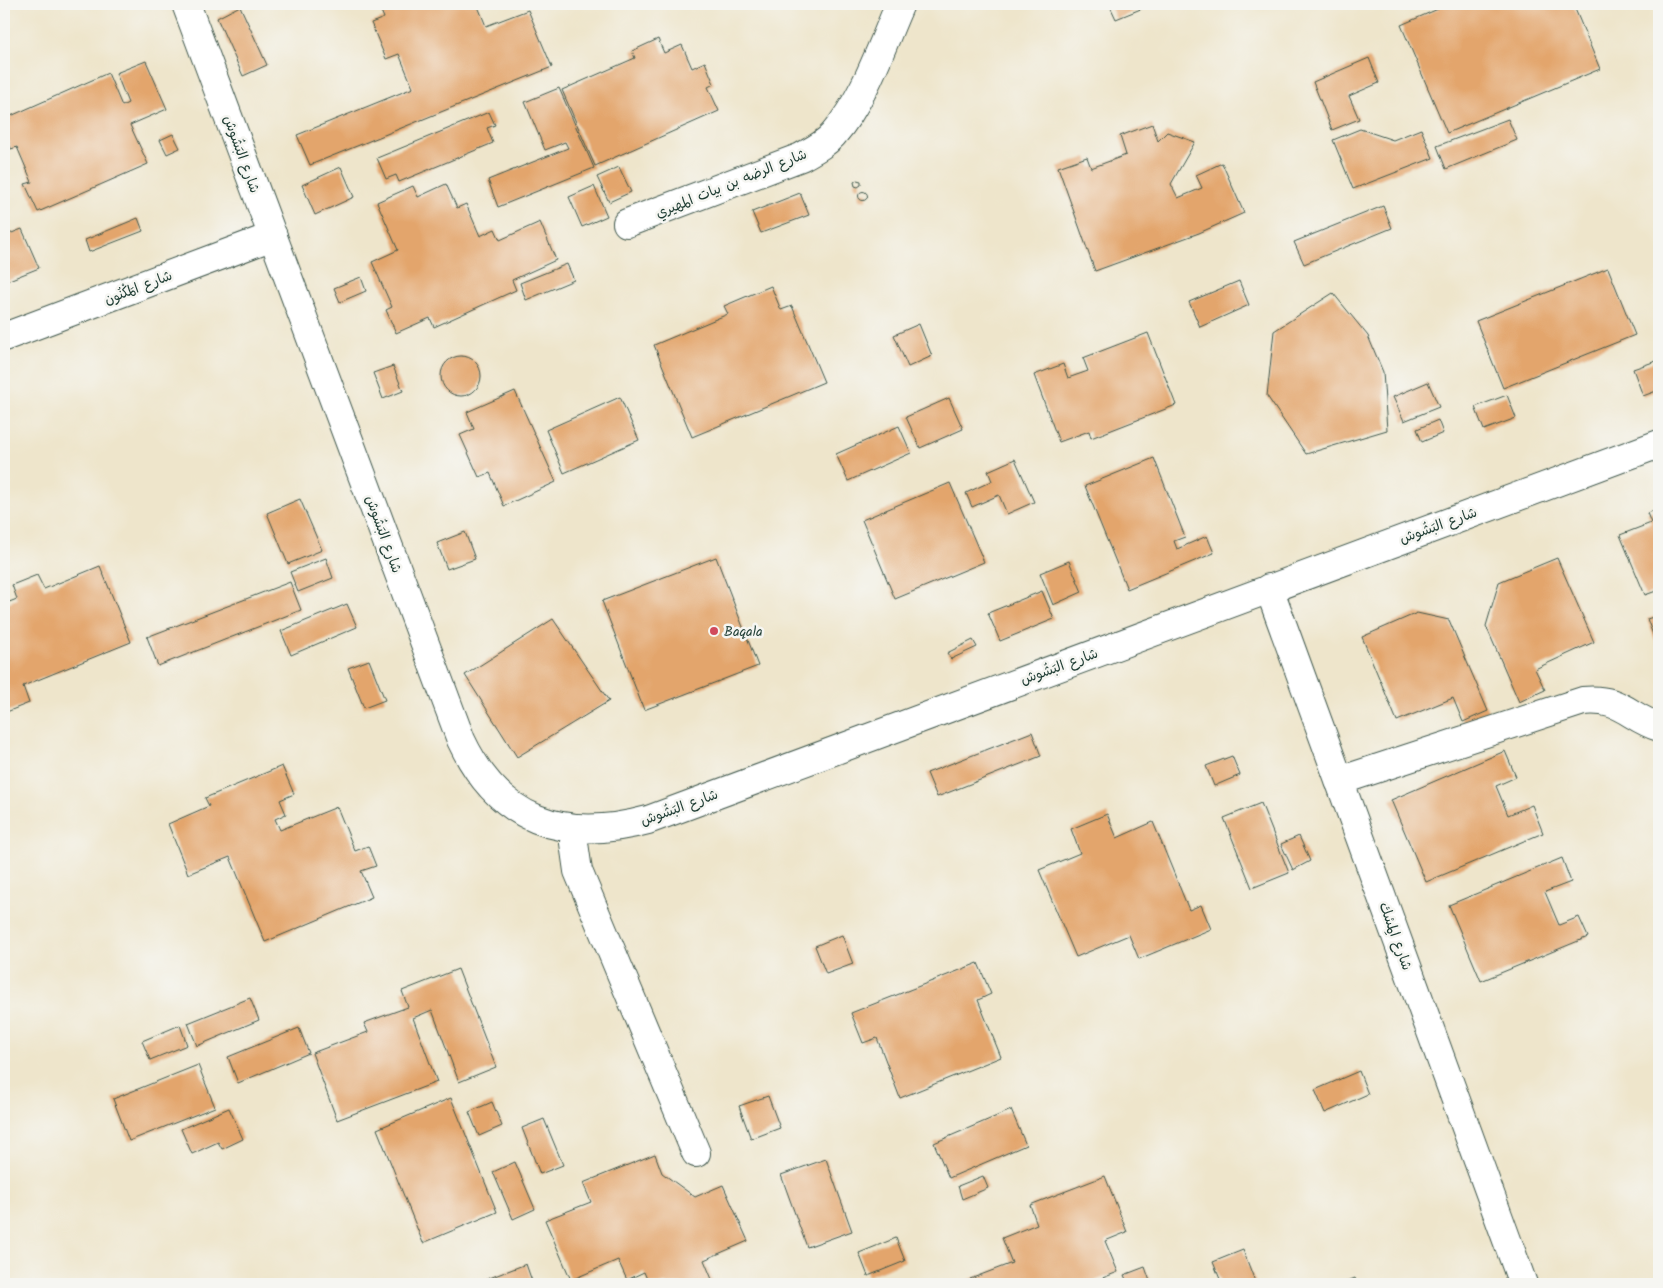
<svg xmlns="http://www.w3.org/2000/svg" width="1663" height="1288" font-family="Kalam,'Playpen Sans Arabic',sans-serif">
<style>
.building{fill:#e3a56c}
.lines{fill:none;stroke-linecap:round;stroke-linejoin:round}
.minor-casing{stroke:#3e564b;stroke-width:30}
.minor{stroke:#fff;stroke-width:28}
.poi-dot{fill:#d1495b;stroke:#f6f6f2;stroke-width:2}
.labels{text-anchor:middle;stroke-width:5;stroke-linejoin:round;paint-order:stroke}
.street-label{font-size:14px;fill:#1f3d34;stroke:#f6f6f2}
.poi-label{font-size:14px;fill:#1f3d34;stroke:#f6f6f2;text-anchor:start}
</style>
<rect width="100%" height="100%" fill="#f6f6f2"/>
<filter id="ink" filterUnits="userSpaceOnUse"><feTurbulence type="fractalNoise" baseFrequency=".02" numOctaves="2"/><feDisplacementMap in="SourceGraphic" scale="10" xChannelSelector="R" yChannelSelector="G"/><feConvolveMatrix kernelMatrix="1 2 1 2 8 2 1 2 1" color-interpolation-filters="sRGB"/></filter>
<filter id="wash" filterUnits="userSpaceOnUse"><feTurbulence type="fractalNoise" baseFrequency=".0096" numOctaves="4" result="noise"/><feDisplacementMap in="SourceGraphic" scale="20" xChannelSelector="R" yChannelSelector="G"/><feGaussianBlur stdDeviation="1.12" result="paint"/><feColorMatrix in="noise" values="0 0 0 0 0 0 0 0 0 0 0 0 0 0 0 0 0 1.4 0 .05"/><feComposite in="paint" operator="in"/></filter>
<g filter="url(#wash)">
<rect width="100%" height="100%" fill="#eee5cb"/>
<g id="blocks">
<g class="building">
<path d="M378 4H477L486 26 528 10 552 67 310 165 297 135 413 88 399 54 386 59 371 23 384 18Z"/>
<path d="M1109 4H1153L1116 19Z"/>
<path d="M1436 4H1573L1600 69 1447 133 1401 25 1438 9Z"/>
<path d="M240 6 267 65 243 76 217 18Z"/>
<path d="M658 39 664 53 682 45 692 68 705 62 714 84 708 87 719 111 595 166 562 90 635 58 632 51Z"/>
<path d="M1369 58 1379 83 1349 96 1359 119 1332 130 1313 82Z"/>
<path d="M146 61 167 109 130 125 148 164 38 212 25 184 32 182 17 147 11 149 4 131V119L108 73 122 106 128 103 116 73Z"/>
<path d="M559 88 594 168 498 207 488 180 568 148 565 142 545 150 525 102Z"/>
<path d="M489 112 495 125 487 128 493 143 399 182 396 175 386 179 377 158Z"/>
<path d="M1508 119 1517 140 1446 169 1437 146Z"/>
<path d="M1152 124 1158 141 1167 132 1195 142 1171 184 1178 198 1202 188 1196 175 1222 163 1244 213 1199 233 1095 271 1058 167 1087 157 1091 168 1126 155 1120 136Z"/>
<path d="M1360 129 1393 140 1421 129 1433 158 1353 189 1333 140Z"/>
<path d="M173 134 180 148 167 154 160 140Z"/>
<path d="M341 167 354 197 315 215 302 185Z"/>
<path d="M619 167 631 192 609 202 597 177Z"/>
<path d="M857 180 861 181V185L858 187 855 186 854 182Z"/>
<path d="M446 184 457 208 466 204 480 236 495 229 500 240 540 222 556 260 512 280 516 290 434 327 430 318 396 333 386 310 392 307 372 262 398 250 377 202 413 186 418 197Z"/>
<path d="M594 186 607 216 582 227 569 197Z"/>
<circle cx="863" cy="196" r="4.5"/>
<path d="M800 193 809 215 761 233 752 212Z"/>
<path d="M1383 206 1392 228 1304 264 1294 242Z"/>
<path d="M138 218 143 231 89 252 85 240Z"/>
<path d="M22 229 39 268 4 282V236Z"/>
<path d="M567 264 574 280 526 300 520 283Z"/>
<path d="M1608 268 1635 335 1503 388 1476 321Z"/>
<path d="M361 277 366 291 340 302 334 288Z"/>
<path d="M1239 281 1249 305 1200 327 1189 302Z"/>
<path d="M771 286 781 310 792 306 824 382 692 437 654 345 728 314 724 306Z"/>
<path d="M1333 293 1368 336 1383 372 1387 430 1306 454 1267 396 1274 331Z"/>
<path d="M919 324 932 356 908 367 894 335Z"/>
<path d="M1148 333 1176 405 1091 438 1089 431 1059 442 1034 375 1063 364 1068 378 1088 371 1083 358Z"/>
<circle cx="461" cy="376" r="20"/>
<path d="M1659 360V390L1643 396 1633 369Z"/>
<path d="M393 366 403 391 383 399 373 373Z"/>
<path d="M1428 382 1439 407 1404 421 1393 397Z"/>
<path d="M515 391 556 482 504 506 490 473 479 477 460 435 474 429 467 412Z"/>
<path d="M1507 395 1516 418 1484 430 1475 407Z"/>
<path d="M620 397 639 440 564 473 546 430Z"/>
<path d="M949 398 963 429 920 448 906 417Z"/>
<path d="M1438 420 1443 433 1422 442 1417 429Z"/>
<path d="M899 426 911 453 848 481 836 454Z"/>
<path d="M1154 458 1185 537 1174 541 1177 549 1207 536 1214 553 1127 589 1085 486Z"/>
<path d="M1015 459 1034 502 1007 514 999 495 972 507 966 493 992 481 988 471Z"/>
<path d="M950 483 984 562 895 599 862 520Z"/>
<path d="M300 499 322 550 288 564 267 513Z"/>
<path d="M1659 508V590L1645 595 1620 535 1651 523 1647 513Z"/>
<path d="M465 532 475 559 447 569 437 543Z"/>
<path d="M716 557 758 666 644 710 602 601Z"/>
<path d="M326 558 333 578 298 592 290 572Z"/>
<path d="M1557 558 1594 642 1535 669 1545 690 1519 702 1486 626 1499 582Z"/>
<path d="M1069 561 1082 592 1053 605 1040 573Z"/>
<path d="M100 566 131 642 23 686 29 703 4 713V604L17 599 12 585 37 575 44 589Z"/>
<path d="M290 582 301 610 158 666 147 637Z"/>
<path d="M1042 591 1054 619 1000 641 988 613Z"/>
<path d="M347 604 357 627 291 655 281 631Z"/>
<path d="M1417 613 1449 620 1488 711 1463 722 1453 698 1397 721 1362 637Z"/>
<path d="M1659 615V650L1647 619Z"/>
<path d="M553 619 609 701 517 757 465 675Z"/>
<path d="M973 640 977 647 951 659 947 653Z"/>
<path d="M369 660 385 700 364 708 348 668Z"/>
<path d="M1032 732 1041 756 937 797 927 773Z"/>
<path d="M1505 751 1516 777 1496 786 1508 815 1532 805 1543 833 1426 882 1391 800Z"/>
<path d="M1232 756 1240 775 1214 786 1206 766Z"/>
<path d="M282 766 294 794 280 800 286 814 275 819 280 830 337 807 355 851 368 846 376 866 361 871 372 897 265 942 230 857 188 874 168 824 209 806 205 798Z"/>
<path d="M1261 803 1289 873 1252 888 1224 818Z"/>
<path d="M1107 814 1117 838 1153 822 1189 910 1201 905 1211 929 1139 959 1129 935 1076 957 1039 870 1080 853 1071 829Z"/>
<path d="M1299 836 1310 861 1293 870 1281 844Z"/>
<path d="M1562 858 1571 882 1545 892 1559 925 1579 917 1588 937 1481 981 1449 905Z"/>
<path d="M842 935 853 964 826 974 815 946Z"/>
<path d="M978 963 991 994 978 1000 1001 1057 900 1098 877 1038 863 1043 851 1013Z"/>
<path d="M458 969 496 1067 459 1082 432 1010 413 1018 437 1082 337 1120 312 1053 368 1032 364 1023 408 1007 402 991Z"/>
<path d="M250 998 259 1020 197 1046 188 1023Z"/>
<path d="M180 1025 187 1045 150 1060 142 1041Z"/>
<path d="M299 1028 309 1053 238 1083 228 1057Z"/>
<path d="M198 1065 215 1107 129 1141 113 1099Z"/>
<path d="M1359 1071 1368 1094 1325 1113 1315 1090Z"/>
<path d="M768 1096 780 1128 751 1139 739 1106Z"/>
<path d="M451 1098 497 1212 423 1243 377 1129Z"/>
<path d="M492 1102 502 1126 479 1136 469 1112Z"/>
<path d="M229 1108 243 1139 222 1149 218 1142 192 1154 181 1129Z"/>
<path d="M1011 1110 1026 1145 949 1178 934 1143Z"/>
<path d="M544 1119 563 1165 540 1174 522 1128Z"/>
<path d="M655 1154 662 1173 695 1197 723 1185 748 1241 704 1260 714 1284H649L644 1272 627 1280 618 1260 571 1280 545 1220 591 1202 583 1183Z"/>
<path d="M826 1159 852 1231 807 1247 781 1175Z"/>
<path d="M515 1162 535 1209 513 1219 493 1172Z"/>
<path d="M983 1176 988 1188 962 1199 958 1186Z"/>
<path d="M1105 1176 1127 1232 1105 1241 1118 1272 1087 1284H972L970 1279 1012 1263 1002 1238 1037 1224 1030 1205Z"/>
<path d="M896 1238 905 1261 868 1276 859 1253Z"/>
<path d="M1243 1250 1256 1284H1222L1213 1262Z"/>
<path d="M526 1264 533 1284H474Z"/>
<path d="M1145 1267 1151 1284H1128L1124 1275Z"/>
<path d="M1355 1278 1357 1284H1340Z"/>
</g>
</g>
</g>
<g filter="url(#ink)">
<use href="#blocks" fill-opacity="0" stroke="#3e564b" stroke-width="1"/>
<g class="lines">
<g class="minor-casing">
<g id="minor">
<path d="M186 4 461 740C499 821 563 843 648 820L1659 444"/>
<path d="M627 223 801 157C813 150 824 145 833 135 865 98 881 47 900 4"/>
<path d="M4 337 273 236"/>
<path d="M1269 588 1523 1284"/>
<path d="M1339 781 1583 701C1621 697 1628 717 1659 727"/>
<path d="M576 828 574 843 578 871 696 1153"/>
</g>
</g>
<use href="#minor" class="minor"/>
</g>
</g>
<circle class="poi-dot" cx="714" cy="631" r="5"/>
<g class="labels">
<g class="street-label">
<text transform="translate(242 154) rotate(70)" y="5">شارع البَشُوش</text>
<text transform="translate(731 183) rotate(-22)" y="5">شارع الرضه بن بيات المهيري</text>
<text transform="translate(138 287) rotate(-21)" y="5">شارع المَكْنُون</text>
<text transform="translate(1438 525) rotate(-20)" y="5">شارع البَشُوش</text>
<text transform="translate(384 534) rotate(70)" y="5">شارع البَشُوش</text>
<text transform="translate(1059 666) rotate(-20)" y="5">شارع البَشُوش</text>
<text transform="translate(679 807) rotate(-20)" y="5">شارع البَشُوش</text>
<text transform="translate(1396 936) rotate(70)" y="5">شارع المِسْك</text>
</g>
<g class="poi-label">
<text x="724" y="636">Baqala</text>
</g>
</g>
<rect width="1663" height="1288" fill="none" stroke="#f6f6f2" stroke-width="20"/>
</svg>
